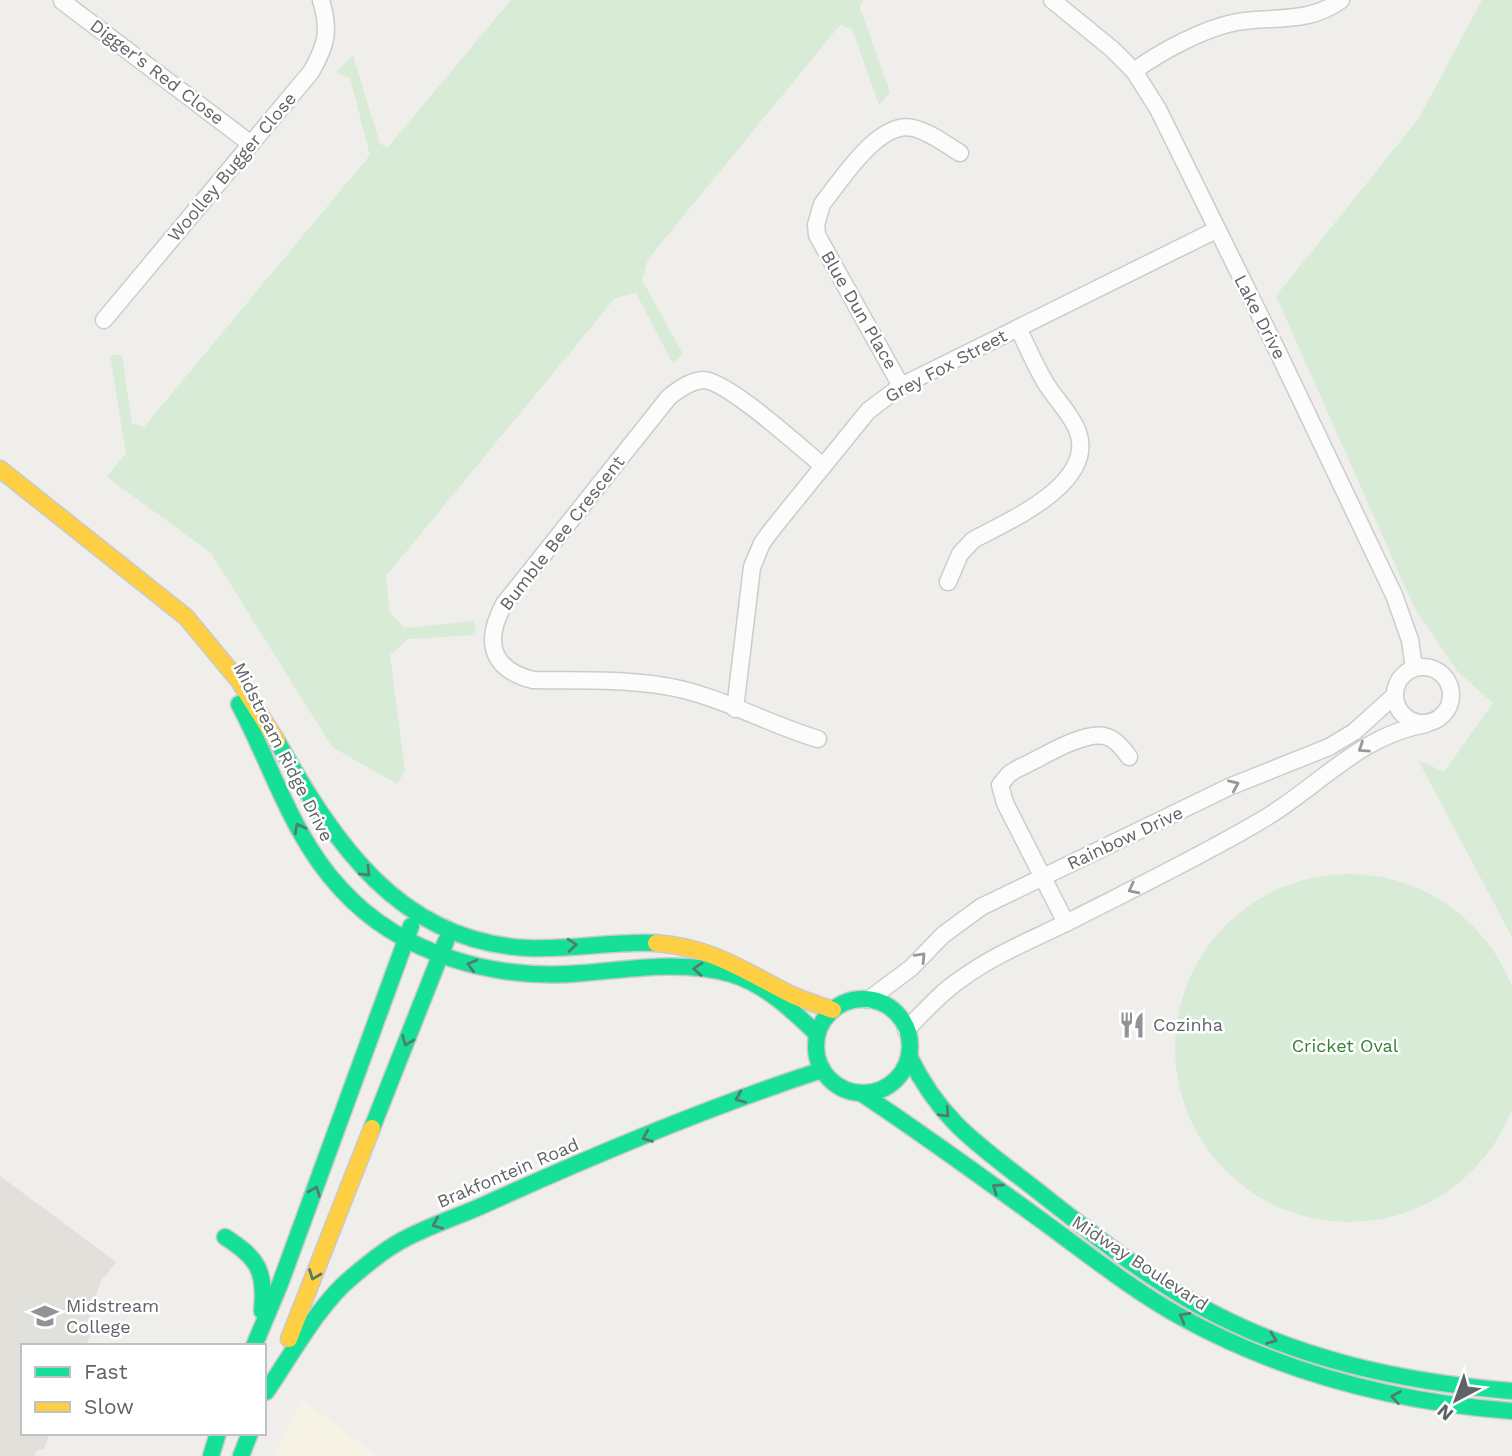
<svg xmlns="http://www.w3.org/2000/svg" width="1512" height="1456" font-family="'Work Sans',sans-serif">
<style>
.commercial{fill:#f7f3e4}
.education{fill:#e2e0da}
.green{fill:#d8ebd6}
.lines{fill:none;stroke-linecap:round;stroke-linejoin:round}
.street-casing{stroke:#cbcccc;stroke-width:19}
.fast-casing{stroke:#cacacb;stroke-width:19}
.slow-casing{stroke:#cacacb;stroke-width:19}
.street{stroke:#fdfcfc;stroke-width:16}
.fast{stroke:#16e098;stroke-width:16}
.slow{stroke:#ffcf43;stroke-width:16}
.oneway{stroke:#96999c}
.oneway2{stroke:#507c72}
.labels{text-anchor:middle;stroke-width:5;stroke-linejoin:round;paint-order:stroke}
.street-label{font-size:18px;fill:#5f6368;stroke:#fff}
.poi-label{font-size:18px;fill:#5f6368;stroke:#fff;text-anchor:start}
.park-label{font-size:18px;fill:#348238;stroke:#fff}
</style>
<rect width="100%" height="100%" fill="#efeeea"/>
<path class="commercial" d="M302 1400 377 1456H274Z"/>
<path class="education" d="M0 1176 116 1262 101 1281 92 1306 87 1309 95 1324 86 1346H23V1433H50L44 1449 37 1450 34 1456H0Z"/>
<g class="green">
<path d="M511 0H863L860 8 890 92 879 105 852 29 840 25 648 259 642 280 683 354 673 364 636 293 615 298 386 576 390 613 405 628 474 621 476 635 408 639 390 655 405 771 397 784 332 747 211 553 107 477 126 453 110 355H122L132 424 144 427 370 155 350 78 336 72 353 55 380 144 388 147Z"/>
<path d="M1482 0H1512V937L1418 760 1444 772 1493 703 1458 672 1415 609 1276 296 1419 118Z"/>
<circle cx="1349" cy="1048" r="174"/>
</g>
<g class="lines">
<g class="street-casing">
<g id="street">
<path d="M1052 0 1112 49 1134 71 1158 109 1276 348 1394 595 1410 640 1414 668"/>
<path d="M62 1 251 144"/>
<path d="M1134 71C1160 52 1204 28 1237 22 1273 16 1309 24 1341 0"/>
<path d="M104 320 311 72C327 44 330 31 321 0"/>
<path d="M901 386 817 235 816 225 822 204C841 181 878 120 913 128 930 132 945 144 960 153"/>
<path d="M948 582 960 554 973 540C1008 521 1096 484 1078 432 1071 413 1055 399 1045 382 1035 365 1027 346 1018 328"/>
<circle cx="1423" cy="695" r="28"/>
<path d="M735 709 752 567 762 543 774 527 868 411 901 386 1216 230"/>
<path d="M818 739C771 725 727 700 680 689 632 678 582 681 533 680 490 669 484 641 504 604L669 397C679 389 690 381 703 380 727 380 801 448 823 466"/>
<path d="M1066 923 1005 803 1000 785 1009 774 1017 769C1038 760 1082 731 1104 736 1115 738 1123 748 1129 757"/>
<path d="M868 1000 911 968 943 935 981 907 1229 787 1329 747 1354 732 1394 696"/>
<path d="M906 1030C924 1012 940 993 961 979 995 954 1036 938 1074 919 1137 887 1201 856 1262 820 1320 786 1358 736 1426 724"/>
</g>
</g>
<g class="fast-casing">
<g id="fast">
<path d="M239 704C272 766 292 837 341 889 401 955 496 981 583 973 632 969 683 960 731 974 765 984 792 1010 817 1034"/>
<path d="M277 741C334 842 399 942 528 948 571 950 613 941 656 943"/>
<circle cx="863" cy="1046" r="47"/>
<path d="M909 1056C942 1124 982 1147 1039 1192 1090 1232 1141 1273 1198 1305 1295 1359 1402 1382 1512 1391"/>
<path d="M861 1093C926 1136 989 1182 1052 1228 1094 1259 1136 1292 1183 1318 1285 1374 1396 1402 1512 1411"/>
<path d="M372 1128 446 941"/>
<path d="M225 1237C258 1258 266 1271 262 1311"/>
<path d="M254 1346 280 1284 411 926"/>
<path d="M266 1392C291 1356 318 1305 352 1277 365 1266 379 1254 394 1245 423 1227 456 1218 486 1204 596 1154 708 1107 822 1070"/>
<path d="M211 1456 218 1433"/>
<path d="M241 1456 250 1433"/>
</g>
</g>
<g class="slow-casing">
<g id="slow">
<path d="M0 469 186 617 239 681 277 741"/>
<path d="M656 943C714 948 742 970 792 995 805 1001 819 1005 833 1010"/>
<path d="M289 1339 372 1128"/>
</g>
</g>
<use href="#street" class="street"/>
<use href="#fast" class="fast"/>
<use href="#slow" class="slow"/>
</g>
<defs><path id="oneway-chevron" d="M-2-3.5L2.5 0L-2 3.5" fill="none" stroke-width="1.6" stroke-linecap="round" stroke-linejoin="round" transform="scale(1.75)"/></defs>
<g class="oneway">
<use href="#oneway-chevron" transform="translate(1363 748) rotate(146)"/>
<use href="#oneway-chevron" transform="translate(1234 785) rotate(-24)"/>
<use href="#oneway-chevron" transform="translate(1133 889) rotate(153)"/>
<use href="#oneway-chevron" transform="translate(921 957) rotate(-47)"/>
</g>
<g class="oneway2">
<use href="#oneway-chevron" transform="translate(299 828) rotate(-118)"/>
<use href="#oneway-chevron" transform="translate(366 872) rotate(45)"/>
<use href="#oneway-chevron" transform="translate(572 945) rotate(-4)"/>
<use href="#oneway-chevron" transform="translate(472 965) rotate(-164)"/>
<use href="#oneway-chevron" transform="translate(698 969) rotate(-176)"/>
<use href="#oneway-chevron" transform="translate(407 1041) rotate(112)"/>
<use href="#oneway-chevron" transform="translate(740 1098) rotate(157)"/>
<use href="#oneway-chevron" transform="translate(945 1113) rotate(47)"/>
<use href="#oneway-chevron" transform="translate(647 1137) rotate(158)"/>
<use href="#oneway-chevron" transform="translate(997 1188) rotate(-145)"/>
<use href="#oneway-chevron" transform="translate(315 1191) rotate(-69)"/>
<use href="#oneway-chevron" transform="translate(437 1224) rotate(157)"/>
<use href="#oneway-chevron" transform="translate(314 1275) rotate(111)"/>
<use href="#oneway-chevron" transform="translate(1184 1317) rotate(-151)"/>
<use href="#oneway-chevron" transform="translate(1272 1339) rotate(21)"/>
<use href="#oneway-chevron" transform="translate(1396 1397) rotate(-170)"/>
</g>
<defs>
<g id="restaurant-bare" transform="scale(2.1)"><path d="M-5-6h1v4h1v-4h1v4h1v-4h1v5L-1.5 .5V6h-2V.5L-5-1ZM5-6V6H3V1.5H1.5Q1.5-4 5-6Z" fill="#919496" stroke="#fff" stroke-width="2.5" paint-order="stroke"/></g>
<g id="school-bare" transform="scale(2.1)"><path d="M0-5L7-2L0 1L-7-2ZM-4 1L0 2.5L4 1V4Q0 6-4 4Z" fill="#919496" stroke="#fff" stroke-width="2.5" paint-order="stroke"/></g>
</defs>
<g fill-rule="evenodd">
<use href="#restaurant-bare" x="1132" y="1025"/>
<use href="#school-bare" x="45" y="1316"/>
</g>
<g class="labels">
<g class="street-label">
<text transform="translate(157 72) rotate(37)" y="6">Digger's Red Close</text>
<text transform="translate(232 167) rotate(-50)" y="6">Woolley Bugger Close</text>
<text transform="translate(859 310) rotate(60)" y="6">Blue Dun Place</text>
<text transform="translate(1260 317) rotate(63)" y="6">Lake Drive</text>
<text transform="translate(946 366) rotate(-28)" y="6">Grey Fox Street</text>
<text transform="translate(562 533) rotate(-52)" y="6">Bumble Bee Crescent</text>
<text transform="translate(283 752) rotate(63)" y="6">Midstream Ridge Drive</text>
<text transform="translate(1125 838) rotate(-25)" y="6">Rainbow Drive</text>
<text transform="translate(508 1173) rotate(-23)" y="6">Brakfontein Road</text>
<text transform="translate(1140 1263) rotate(33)" y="6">Midway Boulevard</text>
</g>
<g class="poi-label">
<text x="1153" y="1031">Cozinha</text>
<text x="66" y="1312">Midstream<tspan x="66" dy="21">College</tspan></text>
</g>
<g class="park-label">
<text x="1345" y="1052">Cricket Oval</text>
</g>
</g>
<rect x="21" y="1344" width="245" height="91" fill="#ffffff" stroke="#bfc1c3" stroke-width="2"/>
<rect x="35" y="1367" width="35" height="10" fill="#16e098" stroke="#bfc1c3" stroke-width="2"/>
<text x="84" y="1379" font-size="21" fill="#5f6368">Fast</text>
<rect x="35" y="1402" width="35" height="10" fill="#ffcf43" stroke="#bfc1c3" stroke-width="2"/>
<text x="84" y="1414" font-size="21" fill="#5f6368">Slow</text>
<g transform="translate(1456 1400) rotate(221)" stroke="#ffffff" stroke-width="5" paint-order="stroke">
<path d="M0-5L12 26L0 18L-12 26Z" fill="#5f6368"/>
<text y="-10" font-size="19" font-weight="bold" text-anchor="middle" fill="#5f6368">N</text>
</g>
</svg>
